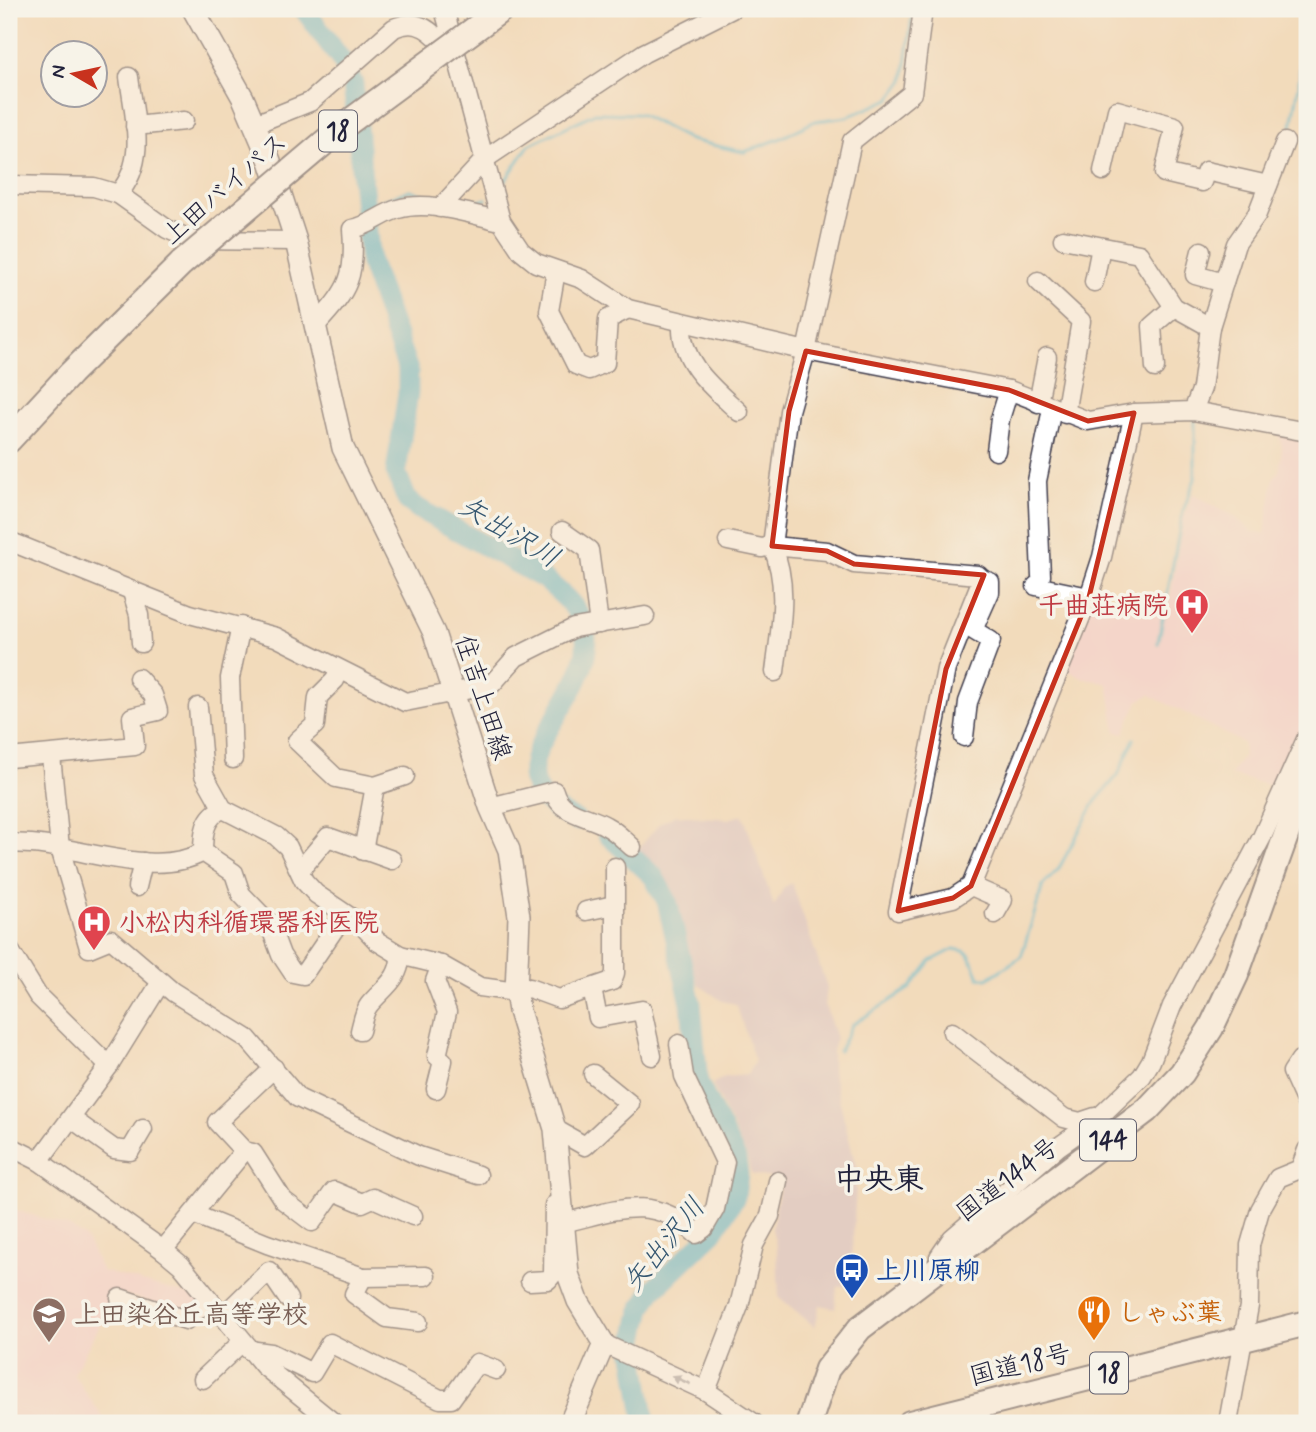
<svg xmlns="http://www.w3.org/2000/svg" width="1316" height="1432" font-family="Mynerve,'Klee One',sans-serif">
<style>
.built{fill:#f5cfd9}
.industrial{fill:#d1bdcb}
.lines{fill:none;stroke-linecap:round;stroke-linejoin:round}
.stream{stroke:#54b7d3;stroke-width:3.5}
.river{stroke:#54b7d3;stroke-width:21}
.minor-casing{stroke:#413e4e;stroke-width:21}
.major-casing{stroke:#413e4e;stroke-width:24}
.highway-casing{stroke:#413e4e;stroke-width:28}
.minor{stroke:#fff;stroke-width:18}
.major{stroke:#fff;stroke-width:21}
.highway{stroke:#fff;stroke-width:24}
.highway-bridge-casing{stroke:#413e4e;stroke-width:28;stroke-linecap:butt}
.highway-bridge{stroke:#fff;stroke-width:24}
.oneway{fill:#9c9ca7}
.marked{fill:none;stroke:#c8321e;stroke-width:5;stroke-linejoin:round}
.labels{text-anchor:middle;stroke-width:7;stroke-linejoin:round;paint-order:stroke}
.shield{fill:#f7f3e8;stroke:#62616f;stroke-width:2}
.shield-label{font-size:24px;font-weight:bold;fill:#22223b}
.street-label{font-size:26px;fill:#22223b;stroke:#f7f3e8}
.health-label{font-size:26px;font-weight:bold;fill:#be3a42;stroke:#f7f3e8;text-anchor:end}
.transit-label{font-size:26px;font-weight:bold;fill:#164399;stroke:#f7f3e8;text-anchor:start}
.food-label{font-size:26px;font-weight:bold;fill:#c56008;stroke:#f7f3e8;text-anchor:start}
.education-label{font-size:26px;font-weight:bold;fill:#785e54;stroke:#f7f3e8;text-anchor:start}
.water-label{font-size:28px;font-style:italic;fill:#345670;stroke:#f7f3e8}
.quarter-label{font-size:30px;font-weight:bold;fill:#22223b;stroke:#f7f3e8}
</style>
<rect width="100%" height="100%" fill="#f7f3e8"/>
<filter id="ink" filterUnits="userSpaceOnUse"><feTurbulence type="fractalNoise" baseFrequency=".0143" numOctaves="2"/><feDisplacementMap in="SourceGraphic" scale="14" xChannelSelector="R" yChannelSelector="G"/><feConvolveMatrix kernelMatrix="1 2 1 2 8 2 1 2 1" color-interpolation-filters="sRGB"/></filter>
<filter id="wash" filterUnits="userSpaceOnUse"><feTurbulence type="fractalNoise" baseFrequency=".00686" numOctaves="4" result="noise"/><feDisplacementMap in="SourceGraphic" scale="28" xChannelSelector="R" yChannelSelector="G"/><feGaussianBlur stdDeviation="1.57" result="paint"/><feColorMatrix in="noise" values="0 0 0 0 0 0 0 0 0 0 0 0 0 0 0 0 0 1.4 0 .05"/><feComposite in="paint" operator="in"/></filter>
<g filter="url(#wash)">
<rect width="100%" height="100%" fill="#f2dbbb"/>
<g class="built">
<path d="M1278 434 1307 435V731L1276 787 1230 775 1244 755 1243 743 1150 695 1138 701 1124 733 1116 732 1108 684 1080 677 1064 668 1095 594 1116 603 1170 598 1183 520 1193 494 1232 515 1253 532 1265 535 1274 477 1279 471 1282 447Z"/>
<path d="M9 1208 71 1227 86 1239 102 1271 186 1294 193 1290 201 1301 188 1313 118 1293 73 1374 107 1423H9Z"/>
</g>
<path class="industrial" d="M676 815 728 819 743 815 774 906 784 887 792 883 827 987 825 1005 836 1038 832 1050V1070L857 1171 850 1284 837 1287 835 1308 820 1305 815 1327 779 1297 777 1249 772 1229 781 1180 751 1174 747 1157 712 1084 725 1077 747 1075 755 1061 736 1004 722 1001 698 984 671 898 658 874 635 853 660 823Z"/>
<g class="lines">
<g class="stream">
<path d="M1290 138 1299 85 1305 9"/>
<path d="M501 187 529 145 595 113 640 114 690 140 744 152 779 139 815 121 847 117 890 99 904 80 913 9"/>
<path d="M457 200 474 203 486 199"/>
<path d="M366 207 410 190 431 198"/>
<path d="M1158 643 1183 511 1195 479V417"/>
<path d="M839 1051 852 1025 910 988 931 961 954 949 964 951 969 954 979 977 987 979 1021 957 1043 885 1058 870 1095 802 1118 775 1134 739"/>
</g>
<g class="river">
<path d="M304 9 342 61 353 83 370 262 408 370V393L396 472 407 500 419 509 543 578C556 589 573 602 580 617 619 695 460 768 576 820"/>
<path d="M608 835 653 876 667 901 691 1004 698 1083 736 1159 738 1174 735 1197 713 1232 652 1291 642 1308 633 1348 645 1423"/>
</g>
</g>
</g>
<g filter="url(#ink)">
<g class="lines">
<g class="minor-casing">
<g id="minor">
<path d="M444 9 501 221 521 251 536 263 582 279 628 309 806 351 1009 390 1088 421 1134 413 1193 411 1307 432"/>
<path d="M255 124 310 102 394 28C423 15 437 38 456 58"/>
<path d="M135 126 184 121"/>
<path d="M1103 171 1117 110 1175 126 1164 173 1202 182 1206 171 1268 185"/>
<path d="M9 185 94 187 118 194 167 229 192 240 296 241"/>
<path d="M118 194C148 161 134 117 129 77"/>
<path d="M440 208 485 159 644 53 732 9"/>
<path d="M1063 239 1139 254 1174 307 1210 327"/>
<path d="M1201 251 1195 275 1224 283"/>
<path d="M556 271 549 311 576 365 589 370 605 363 608 319 628 309"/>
<path d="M1038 281 1081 321 1065 414"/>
<path d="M1094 282 1101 247"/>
<path d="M682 322C679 362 713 388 739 412"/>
<path d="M317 324C349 290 356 275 352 229 370 226 381 214 398 209 430 200 469 214 501 221"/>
<path d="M1155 368 1152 326 1174 307"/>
<path d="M1038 403 1047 357"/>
<path d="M1193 411 1202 388 1210 327 1236 244 1257 214 1285 142"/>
<path d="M996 451 1000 419 1009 390"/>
<path d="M562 531 589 550 599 624"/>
<path d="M9 541 190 614 276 637 405 702 491 685 516 657 574 628 645 616"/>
<path d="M728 541 762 548 772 546 827 551 854 564 978 575 982 579 946 669 898 911 953 898 971 886 1089 597 1102 557 1134 413"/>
<path d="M1041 576 1037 481 1052 409"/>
<path d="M1036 586 1089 597"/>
<path d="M132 592 139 615 141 643"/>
<path d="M339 671 335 680 318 697 315 725 297 741 336 778 375 786 363 851"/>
<path d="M775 672C780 630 790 585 772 546L789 411 806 351 852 141 912 93 923 9"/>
<path d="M198 707 204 775 223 809 276 836 288 847 304 881 316 894 362 925 377 941 400 955 441 965 480 987 516 992 529 988 559 999 612 981 615 973V867"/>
<path d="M964 737 968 702 991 641 973 630 990 592V582L982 579"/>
<path d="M51 756 60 848 89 948 111 939 173 992 248 1039 298 1098 419 1156 478 1175"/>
<path d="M9 758 135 746 132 717 158 711 153 695 138 678"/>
<path d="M233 759 230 678 241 626"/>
<path d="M375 786 405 776"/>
<path d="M490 807 554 791C560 815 588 815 606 826 616 831 624 840 632 847"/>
<path d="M9 844C67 839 150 882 203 852L234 873 241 894 269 923 281 955 293 973 303 975 344 915"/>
<path d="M203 852C203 835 204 816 223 809"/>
<path d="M301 869 328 837 392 860"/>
<path d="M971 886 1003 900 995 914"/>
<path d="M137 887 143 862"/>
<path d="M586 911 614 905"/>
<path d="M9 949 38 996 109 1066"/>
<path d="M592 989 598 1018 642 1010 652 1056"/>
<path d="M360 1031C362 1023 364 1011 369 1005 383 988 401 979 400 955"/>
<path d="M952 1032 1064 1118 1080 1122 1095 1117"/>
<path d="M1307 1057 1300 1060 1292 1072 1307 1105"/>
<path d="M274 1068 217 1122 244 1151 253 1153 283 1200 312 1222 334 1191 362 1203 373 1198 413 1216"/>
<path d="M436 1089 443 1061 437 1056 447 1012 435 981 441 965"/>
<path d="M72 1119 114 1149 130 1151 143 1129"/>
<path d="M555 1129 585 1146 630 1104 593 1074"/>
<path d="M9 1146 39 1161 163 1250 181 1265 264 1366 334 1423"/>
<path d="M39 1161 109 1066 161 982"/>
<path d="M193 1214 267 1244 363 1277 354 1294 387 1318 418 1322"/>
<path d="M563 1223C615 1211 652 1192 696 1234L704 1228 715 1209 725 1162 684 1076 679 1044"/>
<path d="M163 1250 244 1151"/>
<path d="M942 1263 939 1257 952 1238 1058 1147 1095 1121 1142 1076 1151 1061 1172 1006 1262 837 1307 737"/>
<path d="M363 1277 426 1276"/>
<path d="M530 1281 548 1280 553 1274 554 1205"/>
<path d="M120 1298 186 1320 209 1299"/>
<path d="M223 1316 269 1271 288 1299"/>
<path d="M604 1344 706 1391 754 1423"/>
<path d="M249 1350 271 1353 312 1373 330 1343 440 1399H451L477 1363 496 1370"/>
<path d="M203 1379 242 1342"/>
<path d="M706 1391 739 1306 754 1245 770 1216 778 1181"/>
<path d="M1228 1423 1249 1306 1250 1245 1260 1210 1278 1178 1300 1169 1307 1150"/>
</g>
</g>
<g class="major-casing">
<path id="major" d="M193 9 243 98 270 161 296 241 343 448 434 633 490 807 509 850 519 916 516 992 519 1011 555 1129 568 1274 578 1301 604 1344 570 1423"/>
</g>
<g class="highway-casing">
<g id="highway">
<path d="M9 440 71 373 182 263"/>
<path d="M809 1423 827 1369 860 1328 1147 1110 1182 1073 1211 1028 1236 975 1307 777"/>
<path d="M910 1423 1307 1323"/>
</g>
</g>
<use href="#minor" class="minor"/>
<use href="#major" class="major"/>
<use href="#highway" class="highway"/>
<g class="highway-bridge-casing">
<path id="highway-bridge" d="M182 263 345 125 502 9"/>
</g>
<use href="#highway-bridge" class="highway-bridge"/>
</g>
<defs><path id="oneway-solid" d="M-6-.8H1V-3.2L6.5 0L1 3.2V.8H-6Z" transform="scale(1.75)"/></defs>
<use class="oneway" href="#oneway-solid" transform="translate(681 1380) rotate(-156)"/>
</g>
<path d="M0 0H1316V1432H0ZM806 351 1009 390 1088 421 1134 413 1089 597 971 886 953 898 898 911 946 669 984 575 854 564 827 551 772 546 789 411Z" fill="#f2dbbb" fill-opacity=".55" fill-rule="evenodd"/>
<path class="marked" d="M806 351 1009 390 1088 421 1134 413 1089 597 971 886 953 898 898 911 946 669 984 575 854 564 827 551 772 546 789 411Z"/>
<defs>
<g id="hospital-pin" transform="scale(1.75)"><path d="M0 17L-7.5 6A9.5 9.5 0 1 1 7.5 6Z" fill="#e0444e" stroke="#f7f3e8"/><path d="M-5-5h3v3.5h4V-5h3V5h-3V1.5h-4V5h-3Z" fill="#fff"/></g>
<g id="bus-pin" transform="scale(1.75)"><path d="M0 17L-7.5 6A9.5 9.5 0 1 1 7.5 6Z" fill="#1a4fb4" stroke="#f7f3e8"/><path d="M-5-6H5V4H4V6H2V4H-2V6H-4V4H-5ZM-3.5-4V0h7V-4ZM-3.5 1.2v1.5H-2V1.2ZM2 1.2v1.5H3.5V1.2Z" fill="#fff"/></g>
<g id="restaurant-pin" transform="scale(1.75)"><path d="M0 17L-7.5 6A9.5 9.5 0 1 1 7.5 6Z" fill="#e8710a" stroke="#f7f3e8"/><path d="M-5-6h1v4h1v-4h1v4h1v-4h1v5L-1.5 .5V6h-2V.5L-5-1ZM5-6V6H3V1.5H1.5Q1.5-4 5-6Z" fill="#fff"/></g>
<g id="school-pin" transform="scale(1.75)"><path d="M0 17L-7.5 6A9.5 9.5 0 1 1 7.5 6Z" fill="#8d6e63" stroke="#f7f3e8"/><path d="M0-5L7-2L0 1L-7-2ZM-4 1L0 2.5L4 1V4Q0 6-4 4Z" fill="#fff"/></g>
</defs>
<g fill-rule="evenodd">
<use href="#hospital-pin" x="1192" y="605"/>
<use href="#hospital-pin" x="94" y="922"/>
<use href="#bus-pin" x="852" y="1270"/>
<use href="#restaurant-pin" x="1094" y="1312"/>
<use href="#school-pin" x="49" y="1314"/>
</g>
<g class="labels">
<g class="shield">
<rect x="319" y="110.5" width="38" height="41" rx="5"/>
<rect x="1080" y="1119.5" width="56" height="41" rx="5"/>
<rect x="1090" y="1352.5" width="38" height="41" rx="5"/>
</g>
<g class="shield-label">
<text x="338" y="139">18</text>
<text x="1108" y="1148">144</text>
<text x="1109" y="1381">18</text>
</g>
<g class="street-label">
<text transform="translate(224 188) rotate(-41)" y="9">上田バイパス</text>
<text transform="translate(484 697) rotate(72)" y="9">住吉上田線</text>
<text transform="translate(1007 1179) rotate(-37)" y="9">国道144号</text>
<text transform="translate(1020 1364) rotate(-14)" y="9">国道18号</text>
</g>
<g class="health-label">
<text x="1168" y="614">千曲荘病院</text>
<text x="119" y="931" text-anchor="start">小松内科循環器科医院</text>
</g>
<g class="transit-label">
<text x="876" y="1279">上川原柳</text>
</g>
<g class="food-label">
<text x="1118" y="1321">しゃぶ葉</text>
</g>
<g class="education-label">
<text x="74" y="1323">上田染谷丘高等学校</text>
</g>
<g class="water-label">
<text transform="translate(510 531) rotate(31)" y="10">矢出沢川</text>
<text transform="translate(663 1244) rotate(-51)" y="10">矢出沢川</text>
</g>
<g class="quarter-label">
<text x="879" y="1189">中央東</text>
</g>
</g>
<rect width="1316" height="1432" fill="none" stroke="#f7f3e8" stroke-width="35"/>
<g transform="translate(74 74) rotate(279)"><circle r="33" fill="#f7f3e8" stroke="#a29fa3" stroke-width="2"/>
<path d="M0-5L12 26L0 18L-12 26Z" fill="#c8321e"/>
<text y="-10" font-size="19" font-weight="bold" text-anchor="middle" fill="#22223b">N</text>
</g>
</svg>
